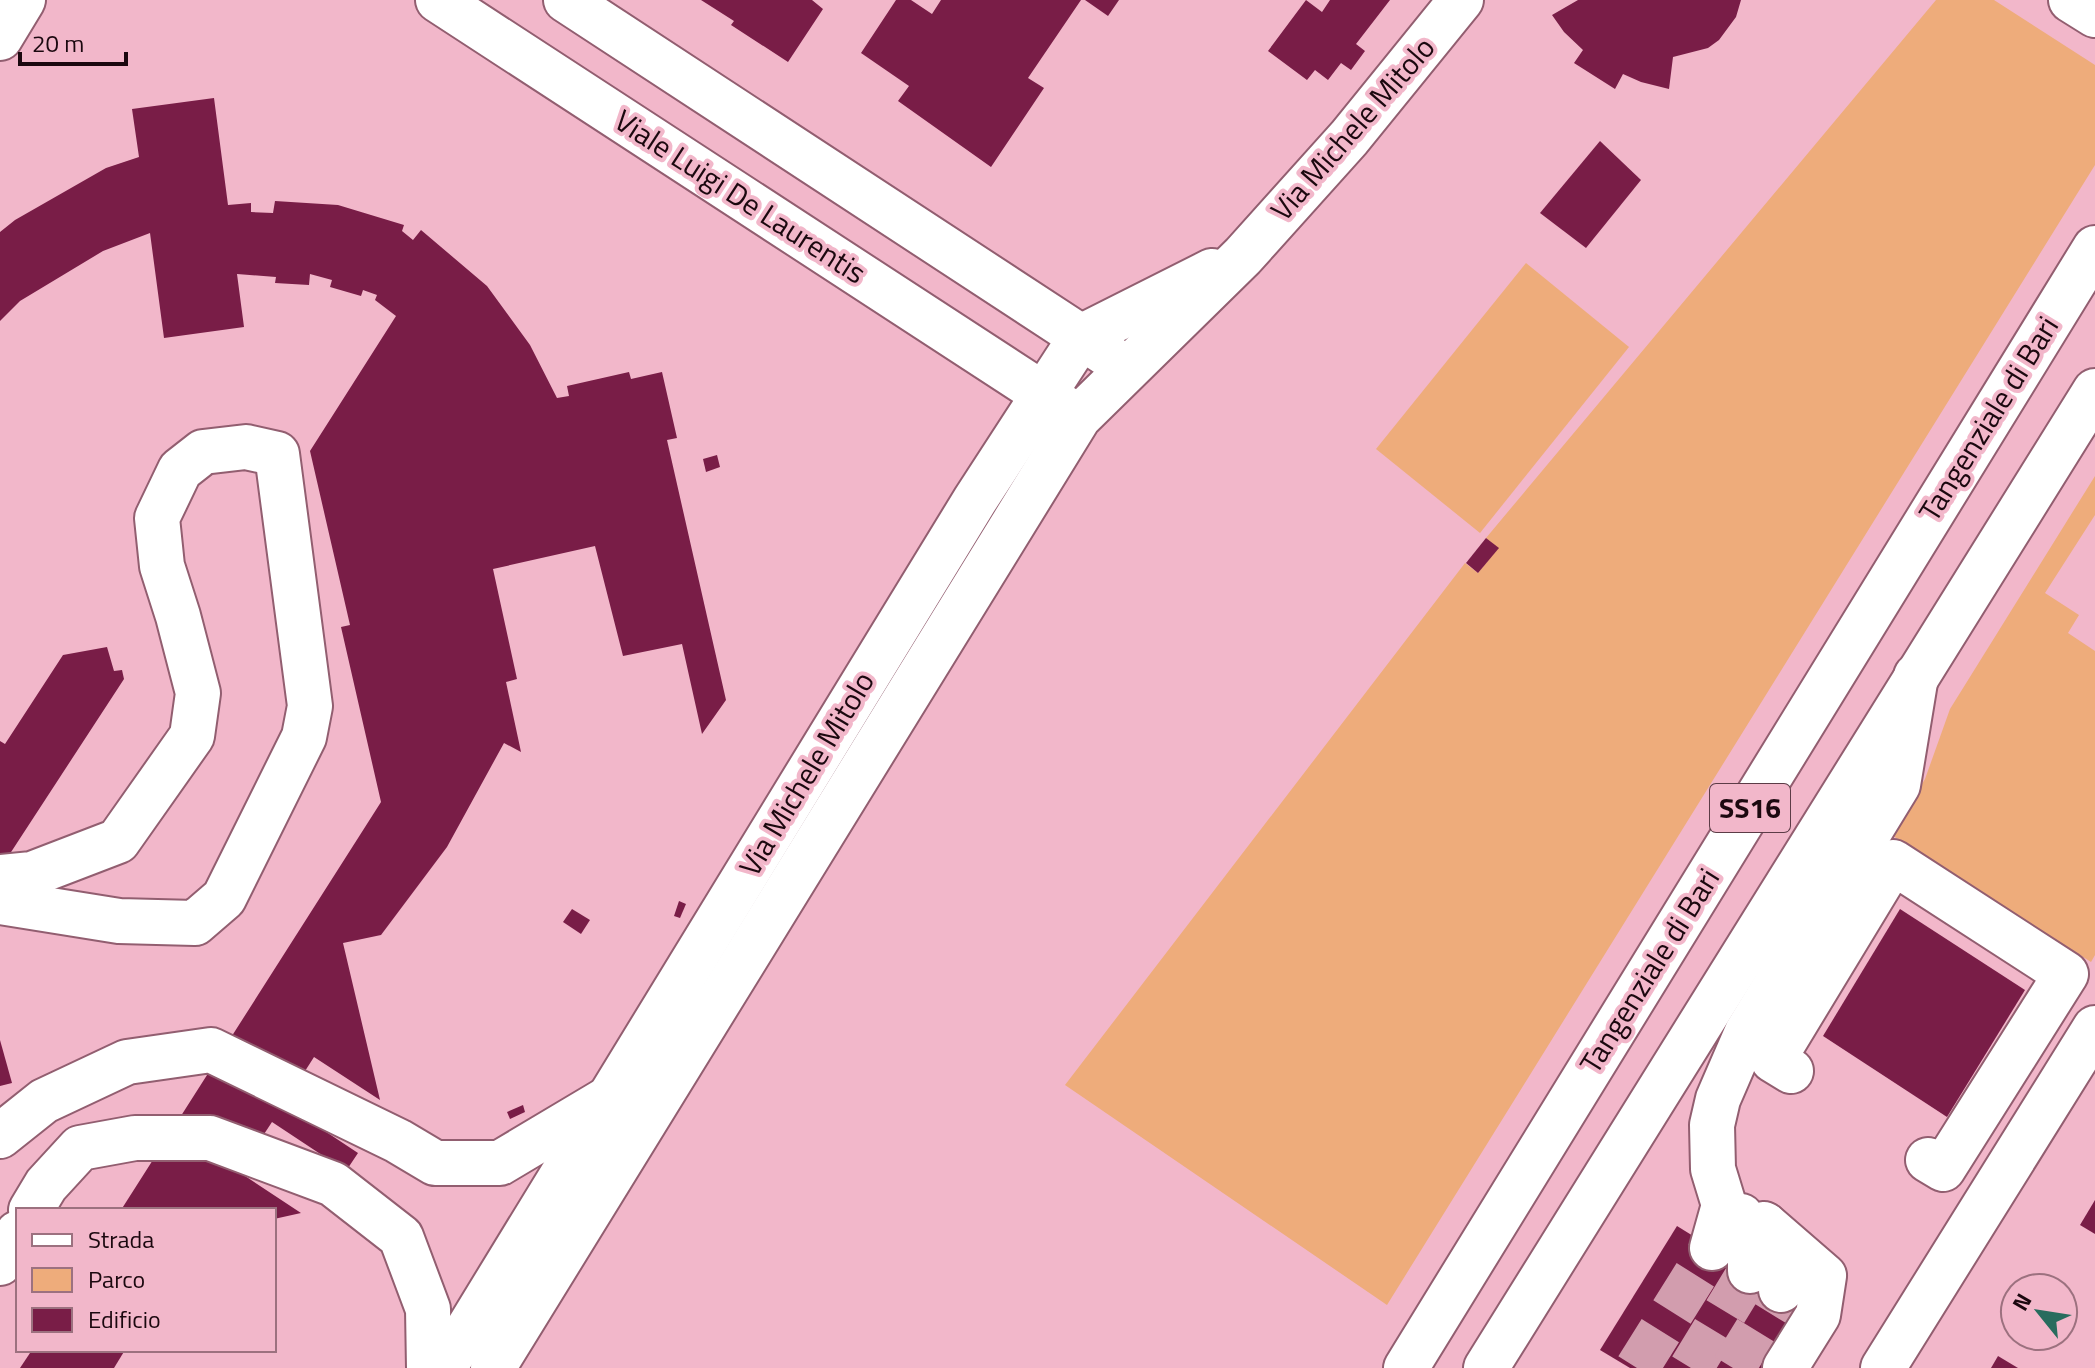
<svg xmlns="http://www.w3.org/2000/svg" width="2095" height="1368" font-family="'Titillium Web',sans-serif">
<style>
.green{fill:#eeac7b}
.building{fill:#791d47}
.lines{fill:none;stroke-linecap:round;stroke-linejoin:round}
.minor-tunnel{stroke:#d29dae;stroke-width:44;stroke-dasharray:44 22;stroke-linecap:butt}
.minor-casing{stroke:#925e70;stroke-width:48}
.highway-casing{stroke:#925e70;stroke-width:48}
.minor{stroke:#fff;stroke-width:44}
.highway{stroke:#fff;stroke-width:44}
.labels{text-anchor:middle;stroke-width:8;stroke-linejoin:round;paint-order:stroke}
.shield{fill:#f2b7ca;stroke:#5c3c47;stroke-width:2}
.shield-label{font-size:28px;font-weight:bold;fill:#1b080f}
.street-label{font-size:30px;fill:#1b080f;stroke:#f2b7ca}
</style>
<rect width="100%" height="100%" fill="#f2b7ca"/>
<g class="green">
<path d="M1936 0H1994L2095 65V165L1387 1305 1065 1085 1465 563 1478 573 1498 548 1486 538Z"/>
<path d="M1526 263 1629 347 1480 533 1376 449Z"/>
<path d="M2095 476V515L2045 593 2079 615 2068 633 2095 651V955L2091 962 1890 834 1925 779 1950 709Z"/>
</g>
<g class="building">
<path d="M701 0H812L823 9 788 62 731 25 734 21Z"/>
<path d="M896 0H911L932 14 941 0H1081L1028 78 1044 88 991 167 898 101 909 86 861 53Z"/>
<path d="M1085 0H1119L1108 16Z"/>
<path d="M1306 0 1322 12 1330 0H1390L1356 44 1365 51 1351 70 1341 63 1328 80 1315 70 1307 80 1268 51Z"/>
<path d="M1578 0H1741L1736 17 1719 40 1708 48 1673 57 1669 89 1641 82 1623 74 1615 89 1574 63 1583 50 1564 32 1552 15Z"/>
<path d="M214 98 228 205 251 203V212L273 213 275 201 338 205 404 225 402 231 413 240 421 230 487 286 530 345 557 398 569 396 567 386 629 372 631 379 662 372 677 438 667 440 726 700 702 734 682 644 623 656 595 546 493 569 517 679 506 682 521 752 504 743 447 847 381 935 343 943 380 1100 314 1057 284 1104 358 1153 346 1171 272 1122 239 1172 301 1213 274 1219V1210H121L381 802 341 627 350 625 310 451 396 316 375 300 377 295 363 290 361 296 330 287 332 280 310 274 309 285 275 283 276 277 237 274 244 327 164 338 150 233 103 251 20 301 0 321V232L15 220 106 168 139 157 132 109Z"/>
<path d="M1600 141 1641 180 1586 248 1540 213Z"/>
<path d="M717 455 720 467 706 472 703 459Z"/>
<path d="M1486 538 1499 548 1478 573 1466 563Z"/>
<path d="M107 647 114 671 122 670 124 679 0 869V741L5 744 63 655Z"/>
<path d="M679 901 686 904 680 918 674 916Z"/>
<path d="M572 909 590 920 581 934 563 922Z"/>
<path d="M1900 909 2025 990 1947 1117 1823 1036Z"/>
<path d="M0 1040 12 1083 0 1086Z"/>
<path d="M523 1105 525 1112 510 1119 507 1112Z"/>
<path d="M2095 1200V1234L2080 1225Z"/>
<path d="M1677 1226 1803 1304 1763 1368H1630L1600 1350Z"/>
<path d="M32 1350H125L114 1368H20Z"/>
<path d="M1998 1356 2018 1368H1991Z"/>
</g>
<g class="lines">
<g class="minor-tunnel">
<path d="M1637 1368 1712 1248"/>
<path d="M1691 1368 1750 1271"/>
<path d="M1733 1368 1781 1290"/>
</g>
<g class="minor-casing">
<g id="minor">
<path d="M438 0 1066 409"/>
<path d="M566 0 1107 354"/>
<path d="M2071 0 2095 15"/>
<path d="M0 38 23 0"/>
<path d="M0 877 32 874 118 841 192 736 198 693 178 616 162 566 157 518 180 470 203 452 246 447 277 454 310 706 304 737 224 898 195 923 119 921 0 902"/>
<path d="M1791 1071 1773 1060 1893 862 2066 974 1943 1169 1928 1160"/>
<path d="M0 1136 44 1101 127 1062 211 1050 398 1141 435 1163H500L604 1101"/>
<path d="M31 1210 46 1185 80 1148 135 1138H210L333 1184 401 1237 428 1309 429 1368"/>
<path d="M1741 1216 1750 1243V1271"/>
<path d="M1764 1224 1824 1276 1818 1315 1785 1368"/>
<path d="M1765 1225C1780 1250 1784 1261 1781 1290"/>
<path d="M1712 1248 1724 1205 1713 1169 1712 1125 1718 1099 1747 1032 1898 785 1916 676"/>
<path d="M0 1263 18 1233"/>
<path d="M444 1368 975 500 1081 337 1212 271"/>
<path d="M493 1368 1079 417 1243 256 1349 138 1461 0"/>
<path d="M1883 1368 2095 1028"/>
</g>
</g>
<g class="highway-casing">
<g id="highway">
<path d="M1406 1368 2095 248"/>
<path d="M1486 1368 2095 391"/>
</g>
</g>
<use href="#minor" class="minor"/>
<use href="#highway" class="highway"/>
</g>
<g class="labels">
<rect class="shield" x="1710" y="784" width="80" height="48" rx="6"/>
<g class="shield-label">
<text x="1750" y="818">SS16</text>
</g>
<g class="street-label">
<text transform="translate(1353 129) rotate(-49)" y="10">Via Michele Mitolo</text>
<text transform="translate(740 197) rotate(33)" y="10">Viale Luigi De Laurentis</text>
<text transform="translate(1989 419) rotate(-58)" y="10">Tangenziale di Bari</text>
<text transform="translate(807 774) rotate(-59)" y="10">Via Michele Mitolo</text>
<text transform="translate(1650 971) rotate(-58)" y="10">Tangenziale di Bari</text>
</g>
</g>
<rect x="16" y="1208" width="260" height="144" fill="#f2b7ca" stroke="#9c717f" stroke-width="2"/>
<rect x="32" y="1234" width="40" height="12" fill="#ffffff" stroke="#9c717f" stroke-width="2"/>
<text x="88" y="1248" font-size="24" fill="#1b080f">Strada</text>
<rect x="32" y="1268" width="40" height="24" fill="#eeac7b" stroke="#9c717f" stroke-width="2"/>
<text x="88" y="1288" font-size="24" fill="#1b080f">Parco</text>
<rect x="32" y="1308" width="40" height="24" fill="#791d47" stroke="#9c717f" stroke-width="2"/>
<text x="88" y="1328" font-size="24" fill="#1b080f">Edificio</text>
<g transform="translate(2039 1312) rotate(300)"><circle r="38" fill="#f2b7ca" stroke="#9c717f" stroke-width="2"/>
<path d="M0-6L14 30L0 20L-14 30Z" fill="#286c5e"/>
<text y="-12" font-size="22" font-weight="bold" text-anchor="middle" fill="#1b080f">N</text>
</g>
<path d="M20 52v12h106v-12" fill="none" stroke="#1b080f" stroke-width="4"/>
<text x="32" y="52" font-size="24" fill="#1b080f" stroke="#f2b7ca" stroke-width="6" paint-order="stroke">20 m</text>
</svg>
